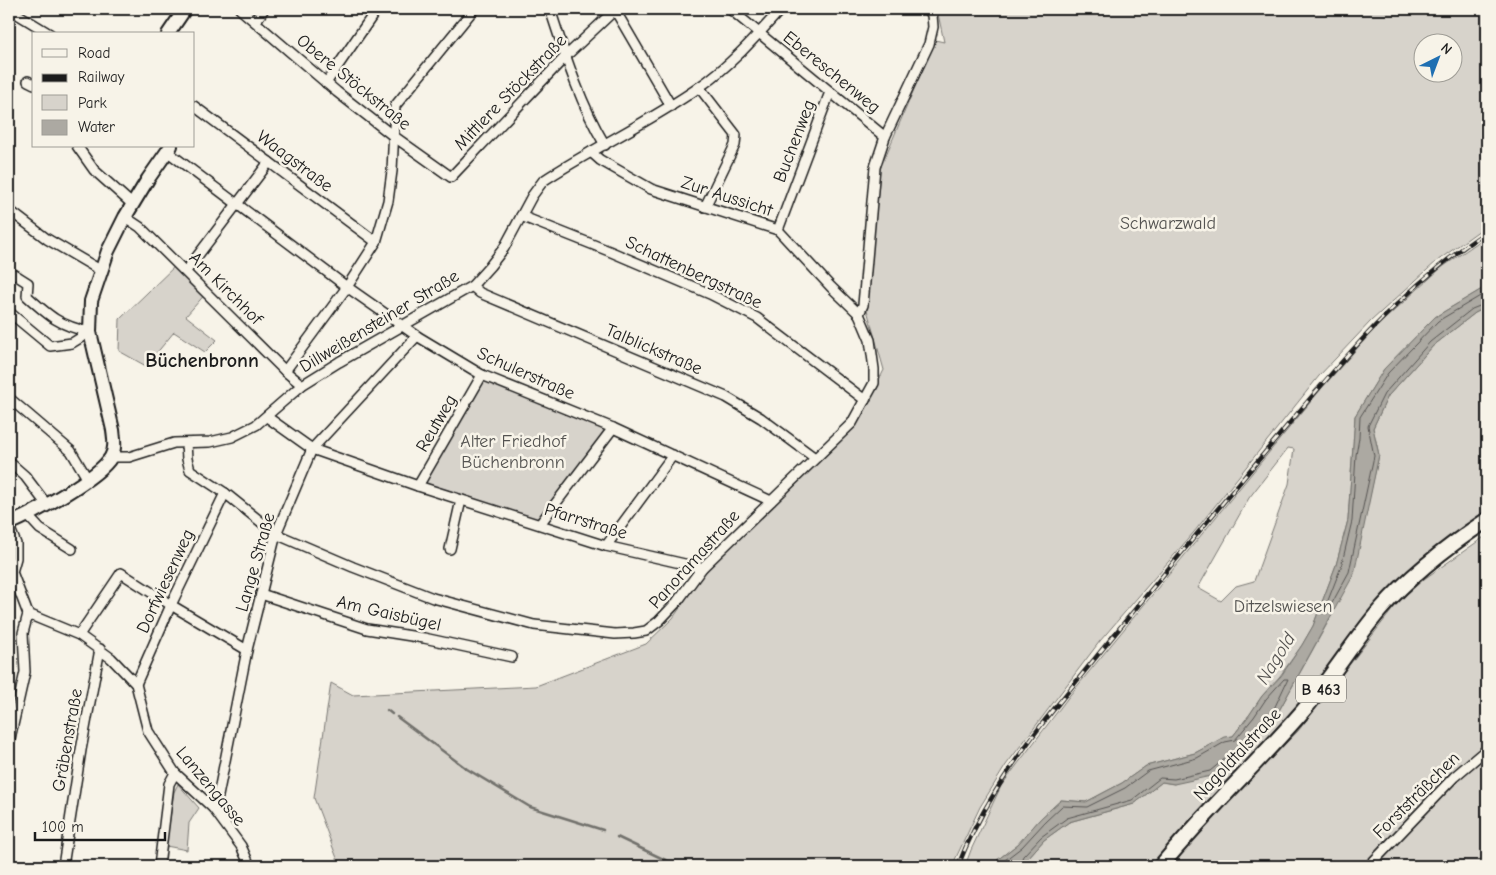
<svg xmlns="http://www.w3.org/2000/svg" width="1496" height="875" font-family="'Comic Neue',sans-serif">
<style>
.green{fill:#d7d3cb;stroke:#7a7874;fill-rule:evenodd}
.water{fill:#aca9a2;stroke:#72716c}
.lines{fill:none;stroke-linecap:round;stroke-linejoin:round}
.shore{stroke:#565452;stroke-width:1}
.stream{stroke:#72716c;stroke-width:2.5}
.street-casing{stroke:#1c1c1c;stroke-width:12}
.secondary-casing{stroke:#1c1c1c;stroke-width:16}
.primary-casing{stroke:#1c1c1c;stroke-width:18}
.street{stroke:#f7f3e8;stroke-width:9}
.secondary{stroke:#f7f3e8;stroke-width:12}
.primary{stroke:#f7f3e8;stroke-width:14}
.rail-casing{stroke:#1c1c1c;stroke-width:4.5}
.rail{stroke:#f7f3e8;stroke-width:2.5;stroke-dasharray:8;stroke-linecap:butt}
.labels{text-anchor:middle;stroke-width:5;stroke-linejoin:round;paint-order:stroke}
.shield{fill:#f7f3e8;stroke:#5e5c59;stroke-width:1}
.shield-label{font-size:16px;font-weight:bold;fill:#1c1c1c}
.street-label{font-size:18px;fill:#1c1c1c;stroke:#f7f3e8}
.park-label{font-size:18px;fill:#545351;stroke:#f7f3e8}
.water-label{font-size:19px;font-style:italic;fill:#565452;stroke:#f7f3e8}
.quarter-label{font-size:20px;font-weight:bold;fill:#1c1c1c;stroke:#f7f3e8}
</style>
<rect width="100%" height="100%" fill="#f7f3e8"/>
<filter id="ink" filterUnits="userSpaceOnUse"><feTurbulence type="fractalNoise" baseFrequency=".02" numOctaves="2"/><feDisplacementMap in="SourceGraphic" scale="10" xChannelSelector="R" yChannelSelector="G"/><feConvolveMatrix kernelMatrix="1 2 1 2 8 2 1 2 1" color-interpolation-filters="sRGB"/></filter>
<g filter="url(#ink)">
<g class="green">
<path d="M937 9H1487V225L1437 261 1371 321 1319 376 1194 532 1100 641 1006 765 980 807 952 866H340L314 798 331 683 353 695 536 686 646 644 673 618 708 567 858 421 884 370 867 310 880 169 935 40 944 42ZM1424 42H1454V72H1424Z"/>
<path d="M1487 236V286L1435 317 1384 369 1355 416 1348 520 1336 565 1313 626 1302 645 1280 676 1262 696 1250 714 1233 736 1223 738 1195 753 1146 766 1122 783 1086 802 1061 800 1041 818 1018 844 996 861 995 866H965L971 850 1001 786 1070 695 1321 389 1375 328 1441 268ZM1288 448 1294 449 1289 484 1254 581 1236 586 1221 601 1198 588 1249 498Z"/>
<path d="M178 263 207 292 186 316 217 340 205 352 174 332 146 366 119 351 120 319Z"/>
<path d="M1487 307V515L1377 603 1292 716 1206 807 1152 866H1023L1027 859 1044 840 1069 822 1134 804 1162 782 1174 784 1253 742 1276 716 1332 615 1364 522 1379 455 1373 428 1388 396 1433 346 1475 313Z"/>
<path d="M483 378 608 430 538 521 464 495 424 483Z"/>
<path d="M1487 535V866H1171L1218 812 1298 731 1399 601 1424 579Z"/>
<path d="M178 784 199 808 189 823 187 850 166 846 174 792Z"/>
</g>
<path class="water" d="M1487 286V307L1475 313 1433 346 1388 396 1373 428 1379 455 1354 574 1276 716 1253 742 1211 776 1174 784 1162 782 1134 804 1069 822 1044 840 1027 859 1023 866H995L996 861 1018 844 1041 818 1061 800 1086 802 1122 783 1146 766 1195 753 1224 737 1233 736 1250 714 1262 696 1281 676 1302 645 1313 626 1336 565 1348 520 1355 416 1384 369 1435 317Z"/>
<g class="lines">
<g class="shore">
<path d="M1487 292 1438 321 1388 373 1360 417 1359 438 1356 455 1352 521 1341 567 1327 603 1328 606 1331 605 1349 572 1374 456 1368 426 1384 394 1430 342 1472 309 1487 303"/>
<path d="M1000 866 1001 863 1022 847 1045 822 1062 806 1087 807 1125 788 1148 771 1197 758 1225 742 1235 740 1254 717 1266 699 1284 679H1288L1272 713 1250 738 1210 771 1174 779 1160 778 1132 800 1067 818 1041 837 1023 856 1019 866"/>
</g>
<g class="stream">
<path d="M387 710 392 714"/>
<path d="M397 717 467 769 530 807 603 830"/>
<path d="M617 837 678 866"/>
</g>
<g class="street-casing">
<g id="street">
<path d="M9 9 50 34"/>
<path d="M240 9 337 92 392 135 451 177 566 56 616 9"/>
<path d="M550 9C565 55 580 103 605 145"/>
<path d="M730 9 885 137"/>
<path d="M615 10 671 106"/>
<path d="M256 21 264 9"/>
<path d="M28 81 34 84"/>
<path d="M326 83 377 9"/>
<path d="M699 87 736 135 735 145 705 207"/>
<path d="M194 106 376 242"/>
<path d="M77 146 94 170 132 204"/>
<path d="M168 152 347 287 417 336 482 375 613 428 771 501"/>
<path d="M591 152 600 160 651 189 778 230 831 287 859 314"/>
<path d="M9 210 47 239 100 270"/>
<path d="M521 216 609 251 710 294 757 318 865 400"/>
<path d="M125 217 140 227 285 371 302 385"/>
<path d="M778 230 830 92"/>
<path d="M9 271 28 283 27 296C49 316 60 326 90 332"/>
<path d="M186 271 269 162"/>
<path d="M472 286 480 293 726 397 761 418 815 458"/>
<path d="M9 312 50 346 72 343 90 332"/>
<path d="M285 371 347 287 376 242 388 201 392 171 395 106 474 9"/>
<path d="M9 398 71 451 87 478"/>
<path d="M267 417 312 449 418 486 606 546 702 568"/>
<path d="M186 443 187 459 190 470 225 493 276 534 353 567 433 598 534 625 615 634 634 633 646 631 659 621 677 602 702 568 852 423 874 383V369L870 340 859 314 863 305 875 167 885 137 929 44 933 27 932 15 928 9"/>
<path d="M111 457H129L174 443 210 442 232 437 256 425 302 385 339 362 472 286 490 266 504 248 532 196 543 181C593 148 648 123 698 88 730 66 755 38 781 9"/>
<path d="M9 462 25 476 47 505"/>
<path d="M418 486 482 375"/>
<path d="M28 516 40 529 72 549"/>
<path d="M540 524 613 428"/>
<path d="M9 526 16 544V558L12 572 28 614 23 633 25 672 9 743"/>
<path d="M606 546 673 455"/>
<path d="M450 549 461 500"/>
<path d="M261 594 367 629 424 638 512 657"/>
<path d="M28 614 79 635 111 658 136 684 148 731 175 773 213 808 241 846 250 866"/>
<path d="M79 635 121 573 171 605 247 650"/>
<path d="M136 684 171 605 225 493"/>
<path d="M213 808 217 801 247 650 276 534 312 449 417 336"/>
<path d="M63 866 81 750 100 649"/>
<path d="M159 866 169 784 175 773"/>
<path d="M1369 866 1454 777 1487 749"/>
</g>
</g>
<g class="secondary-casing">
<g id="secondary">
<path d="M168 34 185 9"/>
<path d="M9 524C32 514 99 478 111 457 116 448 114 439 113 430L90 332 91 301 108 251 125 217 148 179 171 146"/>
</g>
</g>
<g class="primary-casing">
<path id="primary" d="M1161 866C1205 812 1256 765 1302 712 1330 680 1352 643 1380 610 1411 574 1448 546 1487 520"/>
</g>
<use href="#street" class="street"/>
<use href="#secondary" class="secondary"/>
<use href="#primary" class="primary"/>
<g class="rail-casing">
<path id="rail" d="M958 866C978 814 1009 768 1042 724 1111 638 1181 553 1251 469 1326 380 1389 297 1487 231"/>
</g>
<use href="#rail" class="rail"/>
</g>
</g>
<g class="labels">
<rect class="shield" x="1296" y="675.5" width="50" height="27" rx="4"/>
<g class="shield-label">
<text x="1321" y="695">B 463</text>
</g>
<g class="street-label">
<text transform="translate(832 72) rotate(39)" y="6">Ebereschenweg</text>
<text transform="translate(354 82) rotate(39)" y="6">Obere Stöckstraße</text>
<text transform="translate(510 92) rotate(-46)" y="6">Mittlere Stöckstraße</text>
<text transform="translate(794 141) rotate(-69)" y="6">Buchenweg</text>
<text transform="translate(295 161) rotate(37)" y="6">Waagstraße</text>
<text transform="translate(727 196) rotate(18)" y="6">Zur Aussicht</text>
<text transform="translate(694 272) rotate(25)" y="6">Schattenbergstraße</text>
<text transform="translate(226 288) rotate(45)" y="6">Am Kirchhof</text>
<text transform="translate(379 321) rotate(-31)" y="6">Dillweißensteiner Straße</text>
<text transform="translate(654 349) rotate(23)" y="6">Talblickstraße</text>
<text transform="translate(526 373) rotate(24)" y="6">Schulerstraße</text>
<text transform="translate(436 423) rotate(-60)" y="6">Reutweg</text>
<text transform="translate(586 521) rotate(17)" y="6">Pfarrstraße</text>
<text transform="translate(694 559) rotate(-48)" y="6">Panoramastraße</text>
<text transform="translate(255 562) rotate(-74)" y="6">Lange Straße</text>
<text transform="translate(165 581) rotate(-65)" y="6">Dorfwiesenweg</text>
<text transform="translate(389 613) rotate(13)" y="6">Am Gaisbügel</text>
<text transform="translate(67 740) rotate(-80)" y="6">Gräbenstraße</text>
<text transform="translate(1237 754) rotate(-47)" y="6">Nagoldtalstraße</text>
<text transform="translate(211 786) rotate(50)" y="6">Lanzengasse</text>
<text transform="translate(1416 795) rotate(-45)" y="6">Forststräßchen</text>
</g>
<g class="park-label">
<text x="1168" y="229">Schwarzwald</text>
<text x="513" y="447">Alter Friedhof<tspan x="513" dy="21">Büchenbronn</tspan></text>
<text x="1283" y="612">Ditzelswiesen</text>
</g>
<g class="water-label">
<text transform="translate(1275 658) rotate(-58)" y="7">Nagold</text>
</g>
<g class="quarter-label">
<text x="202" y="367">Büchenbronn</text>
</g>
</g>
<rect width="1496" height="875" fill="none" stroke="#f7f3e8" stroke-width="30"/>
<rect x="15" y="15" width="1466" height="845" fill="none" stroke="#1c1c1c" stroke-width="2" filter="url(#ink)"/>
<rect x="32" y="32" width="162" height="115" fill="#f7f3e8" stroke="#9f9d96"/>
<rect x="42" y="49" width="25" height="8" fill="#f7f3e8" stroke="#9f9d96"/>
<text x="78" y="58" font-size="15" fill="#1c1c1c">Road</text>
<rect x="42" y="74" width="25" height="8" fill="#1c1c1c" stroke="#9f9d96"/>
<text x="78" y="82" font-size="15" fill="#1c1c1c">Railway</text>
<rect x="42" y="95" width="25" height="15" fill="#d7d3cb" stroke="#9f9d96"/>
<text x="78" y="108" font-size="15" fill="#1c1c1c">Park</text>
<rect x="42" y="120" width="25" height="15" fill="#aca9a2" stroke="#9f9d96"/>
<text x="78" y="132" font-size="15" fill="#1c1c1c">Water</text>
<g transform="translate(1438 58) rotate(42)"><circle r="24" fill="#f7f3e8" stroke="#9f9d96"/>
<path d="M0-4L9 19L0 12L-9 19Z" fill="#1f6fb2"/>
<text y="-8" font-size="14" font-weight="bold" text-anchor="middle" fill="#1c1c1c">N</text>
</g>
<path d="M35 832v8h130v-8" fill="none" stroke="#1c1c1c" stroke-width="2.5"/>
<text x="42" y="832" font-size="15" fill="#1c1c1c" stroke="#f7f3e8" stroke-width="4" paint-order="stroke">100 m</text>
</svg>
